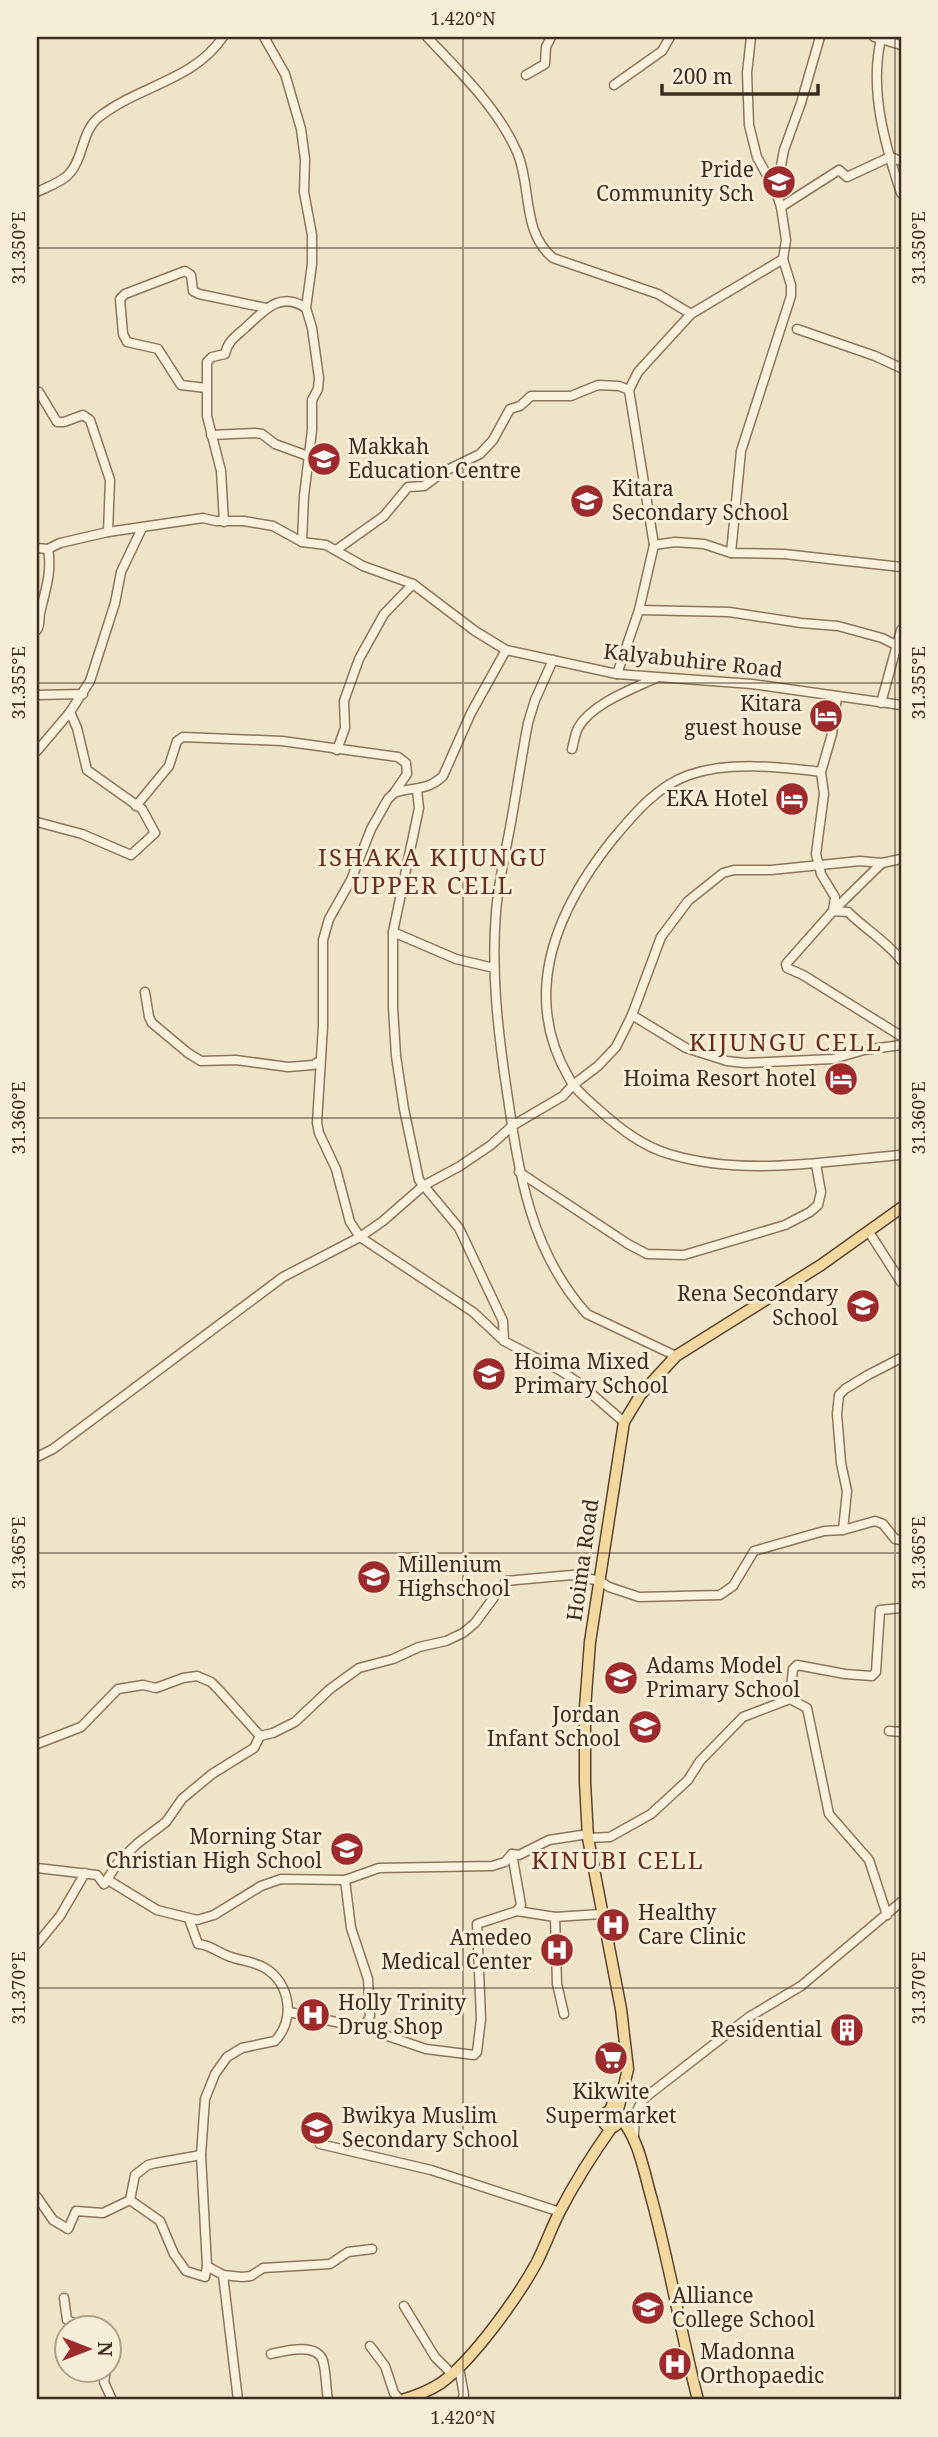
<svg xmlns="http://www.w3.org/2000/svg" width="938" height="2437" font-family="'Noto Serif',serif">
<style>
.lines{fill:none;stroke-linecap:round;stroke-linejoin:round}
.minor-casing{stroke:#8d765c;stroke-width:11}
.major-casing{stroke:#5b4430;stroke-width:13}
.minor{stroke:#faf1dc;stroke-width:8}
.major{stroke:#f3d9a0;stroke-width:10}
.ticks{fill:none;stroke:#3d2e20;stroke-width:2;stroke-opacity:0.45}
.labels{text-anchor:middle;stroke-width:6;stroke-linejoin:round;paint-order:stroke}
.poi-label{font-size:21px;fill:#3d2e20;stroke:#f7eed8;text-anchor:start}
.street-label{font-size:21px;fill:#3d2e20;stroke:#f7eed8}
.quarter-label{font-size:24px;letter-spacing:2px;fill:#6b2e1e;stroke:#f7eed8}
.neatline{fill:none;stroke:#3d2e20;stroke-width:2.5}
.ticks-label{font-size:18px;text-anchor:middle;fill:#3d2e20}
</style>
<rect width="100%" height="100%" fill="#f0e4c8"/>
<g class="lines">
<g class="minor-casing">
<g id="minor">
<path d="M264 37 285 74 301 129 305 159 304 192 312 235V264L306 308 312 328 319 378 318 389 312 400V430L304 496 302 542"/>
<path d="M427 37C459 71 498 108 517 152 532 186 521 232 553 258L658 294 691 314"/>
<path d="M874 37 901 45"/>
<path d="M881 39C869 90 885 145 901 193"/>
<path d="M526 75 545 64 546 47 551 37"/>
<path d="M614 85 662 51 670 37"/>
<path d="M37 192C47 187 62 182 69 174 84 158 81 132 99 117 140 85 193 81 223 37"/>
<path d="M776 192 784 150 801 103 820 37"/>
<path d="M781 207 839 170 847 177 890 157 901 161"/>
<path d="M797 329 875 356 901 368"/>
<path d="M206 388 181 385 158 349 127 342 123 334 120 299 125 294 185 271 191 275 193 291 199 294 266 308"/>
<path d="M39 392 57 422H64L83 415 90 420 110 480 108 532"/>
<path d="M211 435 255 433 262 434 275 444 308 456"/>
<path d="M224 522 221 471 207 416V362L212 357 225 354C228 341 235 337 244 329 263 312 279 290 306 308"/>
<path d="M654 545 675 542 704 544 731 553 784 554 901 567"/>
<path d="M37 548 48 549 60 543 108 532 203 518 216 521H244L273 526 302 542 326 545 363 566 413 584 475 631 506 650 617 674 752 684 901 705"/>
<path d="M336 550 384 516 408 487 424 486 443 472 480 454 493 440 510 409 520 406 531 396H571L598 385 619 386 629 390"/>
<path d="M731 553 741 451 791 296V285L783 259 786 240 781 207 776 192 757 157 749 125 747 73 751 37"/>
<path d="M639 610 729 612 801 623 838 626 882 638 896 645"/>
<path d="M37 630C41 624 38 617 41 609 46 588 52 571 48 549"/>
<path d="M506 650 471 713 443 776C426 792 414 786 394 793L388 799 371 829 351 880 329 919 323 940V1026L317 1123 319 1133 336 1169 350 1222 360 1237 473 1312 504 1341 561 1371 579 1383 624 1422"/>
<path d="M553 660 535 700 528 723C521 759 516 796 509 833 504 859 498 886 496 912 491 973 498 1032 507 1092 519 1173 530 1251 587 1314L676 1356"/>
<path d="M617 674 639 610 654 545 629 390 638 372 691 314 783 259"/>
<path d="M37 695 83 694"/>
<path d="M837 697 832 734 821 772 824 794 816 854 821 874 835 897 833 911 848 912C865 929 886 941 901 960"/>
<path d="M881 703 901 630"/>
<path d="M572 749C574 742 575 734 578 728 591 704 632 689 656 678"/>
<path d="M337 750 345 728 344 701 359 659 384 614 413 584"/>
<path d="M37 751 70 712 90 681 115 603 121 572 142 528"/>
<path d="M821 772C780 767 729 761 689 775 657 786 634 814 613 839 557 909 520 994 569 1078 575 1090 588 1100 598 1109 619 1128 642 1146 669 1154 745 1177 825 1161 901 1155"/>
<path d="M417 790 419 808 393 932V1007L396 1056 404 1109 419 1180 459 1228 503 1321 504 1341"/>
<path d="M136 806 169 766 177 741 183 737 282 741 398 757 406 763 407 774 394 793"/>
<path d="M37 822 82 834 131 855 155 833 142 809 87 770 77 728 70 712"/>
<path d="M882 863 833 911 786 964 787 968 803 975 901 1036"/>
<path d="M393 932 456 959 494 968"/>
<path d="M145 992 149 1017 152 1023 188 1053 201 1061 236 1060 288 1067 313 1065 320 1061"/>
<path d="M632 1015 686 1048 727 1061 745 1063 833 1059 864 1050 901 1045"/>
<path d="M519 1172 628 1244 647 1254 684 1255 785 1225 810 1212 818 1205 821 1192 816 1164"/>
<path d="M869 1232 901 1282"/>
<path d="M37 1457 53 1449 283 1277 360 1237 383 1221 423 1186 460 1166 491 1145 512 1126 563 1096 573 1085 598 1066 616 1047 632 1015 661 937 688 901 723 873 734 870H771L860 861 882 863 901 859"/>
<path d="M843 1530 847 1491 841 1463 837 1414 839 1395 845 1389 868 1375 901 1358"/>
<path d="M790 1699 793 1669 797 1665 845 1674 872 1676 876 1672 880 1610 901 1608"/>
<path d="M889 1731 901 1732"/>
<path d="M37 1744 81 1727 118 1689 143 1685 156 1688 183 1678 197 1676 211 1682 219 1690 260 1736"/>
<path d="M588 1838 610 1837 651 1814 688 1780 700 1761 743 1717 790 1699 807 1708 829 1814 869 1860 887 1915"/>
<path d="M512 1854 521 1905 517 1911 555 1917 601 1914"/>
<path d="M37 1868 97 1875 104 1884 108 1880 157 1910 197 1920 214 1915 261 1886 281 1879 345 1880 379 1868 492 1866 505 1862 512 1854 519 1855 549 1840 588 1834"/>
<path d="M345 1880 351 1928 368 1979 370 2016 364 2028"/>
<path d="M104 1884 119 1861 138 1843 166 1822 182 1799 212 1774 254 1748 260 1736 273 1733 295 1722 330 1689 359 1668 393 1659 419 1647 446 1641 463 1633 475 1623 506 1581 572 1575 600 1581 609 1587 639 1597 720 1595 733 1586 754 1551 824 1531 843 1530 875 1521 883 1524 895 1539 901 1540"/>
<path d="M555 1917 557 1984 564 2014"/>
<path d="M189 1919 198 1944C211 1945 217 1952 228 1956 241 1961 253 1961 265 1968 291 1984 295 2020 275 2041L242 2048 227 2057 215 2074 205 2099 201 2155 207 2266 223 2275 242 2277 251 2276 263 2268 330 2264 348 2252 372 2249"/>
<path d="M37 1944 60 1916 85 1873"/>
<path d="M289 2012 364 2028 426 2049 474 2055 477 2052 481 2019 477 1924 517 1911"/>
<path d="M634 2139C634 2122 634 2108 647 2096L749 2017 801 1986 901 1902"/>
<path d="M320 2144 431 2170 560 2212"/>
<path d="M37 2197 53 2220 68 2229 76 2211 103 2213 130 2200 135 2175 148 2165 156 2163 201 2155"/>
<path d="M130 2200 160 2221 174 2254 186 2271 205 2277 207 2266"/>
<path d="M223 2275 238 2400"/>
<path d="M64 2298 67 2320 87 2328"/>
<path d="M404 2306 435 2357 452 2374"/>
<path d="M370 2346 385 2366 394 2393 400 2400"/>
<path d="M271 2354C284 2351 317 2342 323 2361 326 2371 326 2389 328 2400"/>
<path d="M459 2368 464 2395 462 2400"/>
<path d="M106 2370 104 2382 112 2400"/>
</g>
</g>
<g class="major-casing">
<g id="major">
<circle cx="611" cy="2119" r="8"/>
<path d="M610 2111 616 2093"/>
<path d="M617 2114 628 2069 621 2009 588 1838 585 1782V1708L590 1642 624 1422 641 1394 676 1356 821 1265 901 1208"/>
<path d="M619 2116C640 2141 643 2169 652 2200 670 2266 681 2334 698 2400"/>
<path d="M402 2400C416 2396 429 2391 441 2383 473 2360 518 2297 537 2262 545 2246 551 2229 559 2213 574 2184 592 2155 612 2127"/>
</g>
</g>
<use href="#minor" class="minor"/>
<use href="#major" class="major"/>
</g>
<path class="ticks" d="M463 37V2400M895 37V2400M37 248H901M37 683H901M37 1118H901M37 1553H901M37 1988H901"/>
<defs>
<g id="school-disc" transform="scale(1.75)"><circle r="9.5" fill="#9e2a2b" stroke="#f7eed8"/><path d="M0-5L7-2L0 1L-7-2ZM-4 1L0 2.5L4 1V4Q0 6-4 4Z" fill="#fff"/></g>
<g id="hotel-disc" transform="scale(1.75)"><circle r="9.5" fill="#9e2a2b" stroke="#f7eed8"/><path d="M-6-4.5h1.5V1H6V5H4.5V3h-9V5H-6ZM-4 0a1.8 1.8 0 1 1 3.6 0ZM.5 0V-2.5h3Q6-2.5 6 0Z" fill="#fff"/></g>
<g id="hospital-disc" transform="scale(1.75)"><circle r="9.5" fill="#9e2a2b" stroke="#f7eed8"/><path d="M-5-5h3v3.5h4V-5h3V5h-3V1.5h-4V5h-3Z" fill="#fff"/></g>
<g id="building-disc" transform="scale(1.75)"><circle r="9.5" fill="#9e2a2b" stroke="#f7eed8"/><path d="M-4-6H4V6H1V3H-1V6H-4ZM-2.5-4.3h1.7v1.8h-1.7ZM.8-4.3h1.7v1.8H.8ZM-2.5-1h1.7V.8h-1.7ZM.8-1h1.7V.8H.8Z" fill="#fff"/></g>
<g id="supermarket-disc" transform="scale(1.75)"><circle r="9.5" fill="#9e2a2b" stroke="#f7eed8"/><path d="M-6-5.5h2.5l.6 2H6L4.5 2H-2.5L-4.4-4H-6ZM-1.5 3.2a1.3 1.3 0 1 0 .1 0ZM3 3.2a1.3 1.3 0 1 0 .1 0Z" fill="#fff"/></g>
</defs>
<g fill-rule="evenodd">
<use href="#school-disc" x="779" y="182"/>
<use href="#school-disc" x="324" y="459"/>
<use href="#school-disc" x="587" y="501"/>
<use href="#hotel-disc" x="826" y="716"/>
<use href="#hotel-disc" x="792" y="799"/>
<use href="#hotel-disc" x="841" y="1079"/>
<use href="#school-disc" x="863" y="1306"/>
<use href="#school-disc" x="489" y="1374"/>
<use href="#school-disc" x="374" y="1577"/>
<use href="#school-disc" x="621" y="1678"/>
<use href="#school-disc" x="645" y="1727"/>
<use href="#school-disc" x="347" y="1849"/>
<use href="#hospital-disc" x="613" y="1925"/>
<use href="#hospital-disc" x="557" y="1950"/>
<use href="#hospital-disc" x="313" y="2015"/>
<use href="#building-disc" x="847" y="2030"/>
<use href="#supermarket-disc" x="611" y="2058"/>
<use href="#school-disc" x="317" y="2128"/>
<use href="#school-disc" x="648" y="2308"/>
<use href="#hospital-disc" x="675" y="2364"/>
</g>
<g class="labels">
<g class="poi-label">
<text x="754" y="177" text-anchor="end">Pride<tspan x="754" dy="24">Community Sch</tspan></text>
<text x="348" y="454">Makkah<tspan x="348" dy="24">Education Centre</tspan></text>
<text x="612" y="496">Kitara<tspan x="612" dy="24">Secondary School</tspan></text>
<text x="802" y="711" text-anchor="end">Kitara<tspan x="802" dy="24">guest house</tspan></text>
<text x="768" y="806" text-anchor="end">EKA Hotel</text>
<text x="816" y="1086" text-anchor="end">Hoima Resort hotel</text>
<text x="838" y="1301" text-anchor="end">Rena Secondary<tspan x="838" dy="24">School</tspan></text>
<text x="514" y="1369">Hoima Mixed<tspan x="514" dy="24">Primary School</tspan></text>
<text x="398" y="1572">Millenium<tspan x="398" dy="24">Highschool</tspan></text>
<text x="646" y="1673">Adams Model<tspan x="646" dy="24">Primary School</tspan></text>
<text x="620" y="1722" text-anchor="end">Jordan<tspan x="620" dy="24">Infant School</tspan></text>
<text x="322" y="1844" text-anchor="end">Morning Star<tspan x="322" dy="24">Christian High School</tspan></text>
<text x="638" y="1920">Healthy<tspan x="638" dy="24">Care Clinic</tspan></text>
<text x="532" y="1945" text-anchor="end">Amedeo<tspan x="532" dy="24">Medical Center</tspan></text>
<text x="338" y="2010">Holly Trinity<tspan x="338" dy="24">Drug Shop</tspan></text>
<text x="822" y="2037" text-anchor="end">Residential</text>
<text x="611" y="2099" text-anchor="middle">Kikwite<tspan x="611" dy="24">Supermarket</tspan></text>
<text x="342" y="2123">Bwikya Muslim<tspan x="342" dy="24">Secondary School</tspan></text>
<text x="672" y="2303">Alliance<tspan x="672" dy="24">College School</tspan></text>
<text x="700" y="2359">Madonna<tspan x="700" dy="24">Orthopaedic</tspan></text>
</g>
<g class="street-label">
<text transform="translate(693 661) rotate(6)" y="7">Kalyabuhire Road</text>
<text transform="translate(583 1560) rotate(-82)" y="7">Hoima Road</text>
</g>
<g class="quarter-label">
<text x="433" y="866">ISHAKA KIJUNGU<tspan x="433" dy="28">UPPER CELL</tspan></text>
<text x="786" y="1051">KIJUNGU CELL</text>
<text x="618" y="1869">KINUBI CELL</text>
</g>
</g>
<rect width="938" height="2437" fill="none" stroke="#f7eed8" stroke-width="77"/>
<g transform="translate(88 2349) rotate(90)"><circle r="33" fill="#f7eed8" stroke="#ada18e" stroke-width="2"/>
<path d="M0-5L12 26L0 18L-12 26Z" fill="#9e2a2b"/>
<text y="-10" font-size="19" font-weight="bold" text-anchor="middle" fill="#3d2e20">N</text>
</g>
<path d="M662 84v10h156v-10" fill="none" stroke="#3d2e20" stroke-width="3.5"/>
<text x="672" y="84" font-size="21" fill="#3d2e20" stroke="#f7eed8" stroke-width="5" paint-order="stroke">200 m</text>
<rect x="38" y="38" width="862" height="2360" class="neatline"/>
<g class="ticks-label">
<text x="463" y="25">1.420°N</text>
<text transform="translate(19 248) rotate(-90)" y="6">31.350°E</text>
<text transform="translate(919 248) rotate(-90)" y="6">31.350°E</text>
<text transform="translate(19 683) rotate(-90)" y="6">31.355°E</text>
<text transform="translate(919 683) rotate(-90)" y="6">31.355°E</text>
<text transform="translate(919 1118) rotate(-90)" y="6">31.360°E</text>
<text transform="translate(19 1118) rotate(-90)" y="6">31.360°E</text>
<text transform="translate(919 1553) rotate(-90)" y="6">31.365°E</text>
<text transform="translate(19 1553) rotate(-90)" y="6">31.365°E</text>
<text transform="translate(19 1988) rotate(-90)" y="6">31.370°E</text>
<text transform="translate(919 1988) rotate(-90)" y="6">31.370°E</text>
<text x="463" y="2424">1.420°N</text>
</g>
</svg>
